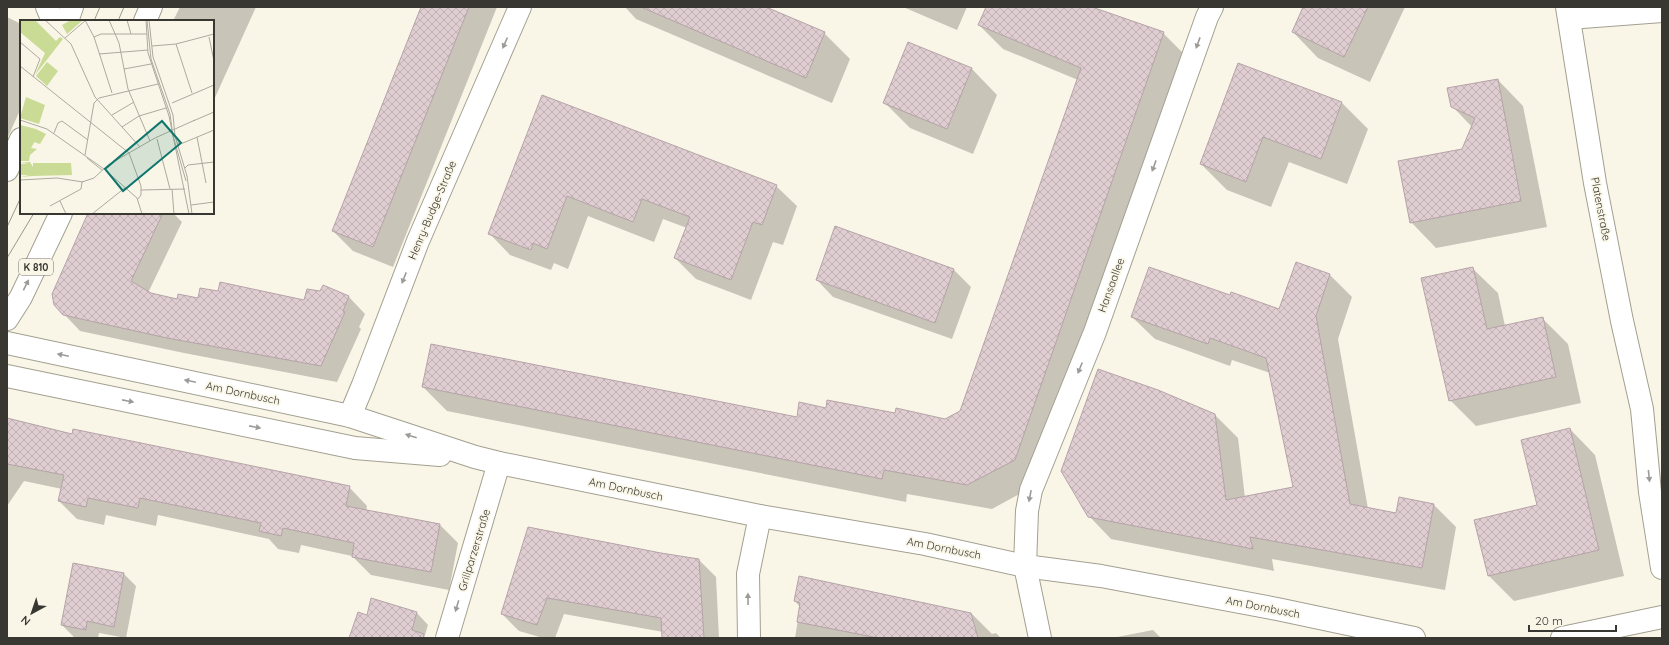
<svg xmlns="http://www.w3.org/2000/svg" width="1669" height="645" font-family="Quicksand,sans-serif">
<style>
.shadow{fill:#0003}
.building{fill:url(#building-cross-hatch);stroke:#b5a3a8}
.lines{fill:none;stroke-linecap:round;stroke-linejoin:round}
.minor-casing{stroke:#a3a091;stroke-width:24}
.major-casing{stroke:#a3a091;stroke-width:24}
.minor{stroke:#fff;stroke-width:22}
.major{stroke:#fff;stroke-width:22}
.tram{stroke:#9a988d;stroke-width:1}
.oneway{fill:#9c9b98}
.labels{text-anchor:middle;stroke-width:3.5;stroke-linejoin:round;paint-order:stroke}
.shield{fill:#faf6e7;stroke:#727068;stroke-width:1}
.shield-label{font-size:10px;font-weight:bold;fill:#383731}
.street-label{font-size:11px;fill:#383731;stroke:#faf6e7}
.inset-road{fill:none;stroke:#acaa9e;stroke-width:1}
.view{fill:#0f766e;fill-opacity:0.15;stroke:#0f766e;stroke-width:2}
.inset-edge{fill:none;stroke:#383731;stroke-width:2}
</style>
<defs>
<pattern id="building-cross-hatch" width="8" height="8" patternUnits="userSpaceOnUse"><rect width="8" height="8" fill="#dfcdd2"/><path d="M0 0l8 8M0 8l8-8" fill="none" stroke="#c0b1b5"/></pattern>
</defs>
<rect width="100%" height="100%" fill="#faf6e7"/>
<g class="shadow">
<path d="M180 7H256L213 102V21H173Z"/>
<path d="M422 7H497L393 267 353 251 333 231Z"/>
<path d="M625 7H763L824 33 850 59 832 103 636 19Z"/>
<path d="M903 7H967L957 30Z"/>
<path d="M987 7H1089L1163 33 1187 57 1038 484 992 509 907 494 906 502 447 411 423 387 797 418 826 409 946 420 961 411 1078 80 1003 49 979 25Z"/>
<path d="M1305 7H1405L1370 82 1318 58 1293 32Z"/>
<path d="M7 17 21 24V108L7 139Z"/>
<path d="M909 43 972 69 997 95 973 154 910 128 885 103Z"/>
<path d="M1238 64 1342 103 1368 129 1347 184 1289 162 1271 207 1227 190 1201 164Z"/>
<path d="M1498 80 1523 106 1547 227 1436 248 1411 222 1462 150 1472 127 1452 106Z"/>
<path d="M542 96 776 186 797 206 783 245 773 242 751 300 696 279 675 258 687 228 663 219 654 242 588 216 568 269 554 263 551 270 510 255 490 234Z"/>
<path d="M89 213H173L182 222 148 293 178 300 305 301 321 293 323 286 349 297 365 314 359 327 361 329 337 382 184 353 80 331 64 314Z"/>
<path d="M835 227 954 270 971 287 952 339 833 297 817 280Z"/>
<path d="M1297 263 1330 275 1352 297 1338 339 1368 509 1397 514 1434 505 1456 527 1445 590 1272 559 1274 571 1111 539 1089 516 1215 415 1238 438 1245 498 1294 487 1270 373 1232 360 1230 366 1155 339 1132 317 1230 296 1280 310Z"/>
<path d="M1472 268 1498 293 1505 326 1542 318 1568 344 1581 403 1476 426 1450 400Z"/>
<path d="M7 419 73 435 349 487 367 506 366 511 440 525 458 543 449 590 371 575 352 556 301 545 299 553 278 549 269 539 158 515 156 526 106 515 104 525 77 519 59 501 62 489 24 481 7 506Z"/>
<path d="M1570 429 1595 455 1624 576 1514 601 1489 576 1538 506Z"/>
<path d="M661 554 699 560 716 577 719 638H663V632L564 614 555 638H543L519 631 502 614Z"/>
<path d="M74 564 124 574 136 586 126 638 99 633 98 638 74 637 62 625Z"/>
<path d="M795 601 971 613 992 634 996 633 1001 638H795L800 607Z"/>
<path d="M417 613 428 625 424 638H350L367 616Z"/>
<path d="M1153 630 1161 638H1112Z"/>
</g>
<g class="building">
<path d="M421 7H469L373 247 332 231Z"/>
<path d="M641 7H766L825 32 806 78Z"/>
<path d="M986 7H1092L1164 32 1015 460 967 485 884 470 882 479 422 387 431 344 797 417 799 402 826 408 827 400 895 413 896 408 945 419 960 411 1081 68 978 25Z"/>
<path d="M1303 7H1368L1344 57 1292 32Z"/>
<path d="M908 42 972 68 947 129 883 103Z"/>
<path d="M1238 63 1342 102 1321 159 1263 137 1246 182 1200 164Z"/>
<path d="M1498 79 1521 201 1410 223 1398 161 1462 149 1475 118 1451 107 1447 88Z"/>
<path d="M542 95 777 185 762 225 753 222 731 280 674 258 690 217 642 199 633 222 567 196 547 249 533 243 531 250 488 234Z"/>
<path d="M88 213H163L131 281 151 293 177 299 178 294 198 298 200 288 218 291 220 282 304 300 307 289 320 291 323 285 349 296 343 311 345 312 321 366 167 338 63 315 54 305 52 294Z"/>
<path d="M835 226 954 269 935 323 816 280Z"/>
<path d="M1296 262 1330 274 1316 316 1350 504 1396 513 1399 497 1434 504 1422 568 1250 537 1253 549 1088 517 1061 471 1098 369 1158 390 1215 414 1226 500 1293 487 1266 358 1210 338 1208 344 1131 317 1149 267 1230 295 1231 292 1279 309Z"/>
<path d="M1473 267 1487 329 1543 317 1556 377 1449 401 1421 278Z"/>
<path d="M7 418 72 434 73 429 350 486 346 506 440 524 431 572 352 557 354 543 283 528 281 536 259 531 261 523 140 498 138 508 88 498 86 507 58 501 64 475 7 464Z"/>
<path d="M1570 428 1599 550 1488 576 1474 520 1537 505 1521 440Z"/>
<path d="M528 527 661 553 699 559 704 638H662L661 618 547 598 537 625 501 614Z"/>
<path d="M73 563 124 573 114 627 87 621 86 630 61 625Z"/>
<path d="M799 576 971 613 978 638H878L797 622 800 603 794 601Z"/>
<path d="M371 598 417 612 412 630 424 634 423 638H349L358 612 367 615Z"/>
</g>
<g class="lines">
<g class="minor-casing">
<g id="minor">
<path d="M47 7 53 21"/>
<path d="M1569 18 1662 11"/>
<path d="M350 416 363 385 418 241 520 7"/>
<path d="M447 638 499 463"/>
<path d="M749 638 748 574 760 516"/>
<path d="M1040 638 1025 566 1027 511 1031 490 1095 332 1207 17 1212 7"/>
</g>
</g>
<g class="major-casing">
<g id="major">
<path d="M1567 7 1595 183 1622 321 1642 409 1650 492 1662 568"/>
<path d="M67 21 72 7"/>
<path d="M145 21 151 7"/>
<path d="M7 170 21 139"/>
<path d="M7 319 21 297 61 213"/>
<path d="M7 343 350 416 475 457 499 463 760 516 925 544 1025 566 1101 576 1277 609 1414 638"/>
<path d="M7 376 355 448 440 455"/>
<path d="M1562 638 1662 617"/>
</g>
</g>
<use href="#minor" class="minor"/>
<use href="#major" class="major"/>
<g class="tram">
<path d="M94 21 100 7"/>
<path d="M118 21 124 7"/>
<path d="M7 227 21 197"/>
<path d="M7 258 34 213"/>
</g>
</g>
<defs><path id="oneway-solid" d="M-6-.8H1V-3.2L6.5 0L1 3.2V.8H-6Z"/></defs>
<g class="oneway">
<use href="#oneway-solid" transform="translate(505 43) rotate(114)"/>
<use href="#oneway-solid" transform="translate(1198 43) rotate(110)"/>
<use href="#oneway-solid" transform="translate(1154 166) rotate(110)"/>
<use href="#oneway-solid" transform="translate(404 278) rotate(111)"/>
<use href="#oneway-solid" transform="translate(26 285) rotate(-64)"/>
<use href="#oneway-solid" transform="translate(63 355) rotate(-168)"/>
<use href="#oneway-solid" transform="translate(1080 368) rotate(112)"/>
<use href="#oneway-solid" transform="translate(190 381) rotate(-168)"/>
<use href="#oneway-solid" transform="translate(128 401) rotate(11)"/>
<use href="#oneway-solid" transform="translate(255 427) rotate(11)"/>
<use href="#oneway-solid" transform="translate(411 436) rotate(-162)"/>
<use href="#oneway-solid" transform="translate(1649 476) rotate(84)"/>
<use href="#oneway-solid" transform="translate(1030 496) rotate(101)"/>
<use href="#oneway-solid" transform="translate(748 599) rotate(-91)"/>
<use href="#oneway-solid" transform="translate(457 606) rotate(107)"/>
</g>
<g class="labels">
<rect class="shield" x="19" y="259" width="34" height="16" rx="3"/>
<g class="shield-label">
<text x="36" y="271">K 810</text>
</g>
<g class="street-label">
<text transform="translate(1601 209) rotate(79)" y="4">Platenstraße</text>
<text transform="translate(432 210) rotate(-67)" y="4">Henry-Budge-Straße</text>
<text transform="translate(1111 285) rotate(-70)" y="4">Hansaallee</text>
<text transform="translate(243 393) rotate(12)" y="4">Am Dornbusch</text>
<text transform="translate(626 489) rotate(12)" y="4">Am Dornbusch</text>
<text transform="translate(944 548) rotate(11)" y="4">Am Dornbusch</text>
<text transform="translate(474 550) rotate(-73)" y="4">Grillparzerstraße</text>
<text transform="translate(1263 607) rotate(11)" y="4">Am Dornbusch</text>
</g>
</g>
<g transform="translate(20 20)">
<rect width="194" height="194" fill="#faf6e7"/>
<path d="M51 0H63L47 14 42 5ZM6 77 25 85 19 104 0 98ZM0 105 16 109 15 121 11 128 17 129 10 135 9 141H0Z" fill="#c9db95"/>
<path d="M0 0H15L36 21 40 17 43 19 15 55 25 33 0 12ZM27 42 38 51 27 66 16 56ZM16 109 26 114 20 124 11 121Z" fill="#c9db95"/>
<path d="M0 142H10L13 147V143H51L52 155 13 156V150V156L0 157 9 155H0V144L9 143Z" fill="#c9db95"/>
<path class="inset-road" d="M25 0 51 24 75 77 120 127M65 0 74 17 92 73M89 0 99 23 108 69 130 121M107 0 111 14M126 0 128 33 149 96 169 194M127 0 131 39 150 94 153 116 166 161M129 0 133 37 153 95 155 116 167 156 172 194M74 17 81 14H127M189 17 194 41M45 18 66 0M0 22 20 39 13 57M156 24 172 73M132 26 156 24 194 14M79 34 128 30M0 46 109 133 121 166V175L118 179M104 49 131 44M152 83 194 65M92 95 114 82M0 100 27 109 84 149M173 101 194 92M102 107 119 96 146 88M34 113 38 103 42 101 68 120M177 117 186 163M137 119 150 169M157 123H163L194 110M65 135 74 83 79 78 138 64M67 138 82 150M165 148 168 145 194 142M84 149 117 178 122 194M0 160 37 158 63 162M62 162 74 158 88 145 135 118 175 100M152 169 154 194M121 170 165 169M40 181 46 194M171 185 194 182M30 186 61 169 62 162M72 194 106 167"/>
<path class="view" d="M142 101 161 123 103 171 85 149Z"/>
<rect width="194" height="194" class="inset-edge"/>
</g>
<rect width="1669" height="645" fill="none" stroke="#383731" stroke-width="16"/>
<g transform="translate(32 613) rotate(220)" stroke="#faf6e7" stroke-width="3" paint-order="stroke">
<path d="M0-3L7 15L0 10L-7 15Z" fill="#383731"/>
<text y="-6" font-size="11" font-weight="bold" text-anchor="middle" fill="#383731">N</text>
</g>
<path d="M1529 625v6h87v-6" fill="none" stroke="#383731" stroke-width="2"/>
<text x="1535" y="625" font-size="12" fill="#383731" stroke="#faf6e7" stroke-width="3" paint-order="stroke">20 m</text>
</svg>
